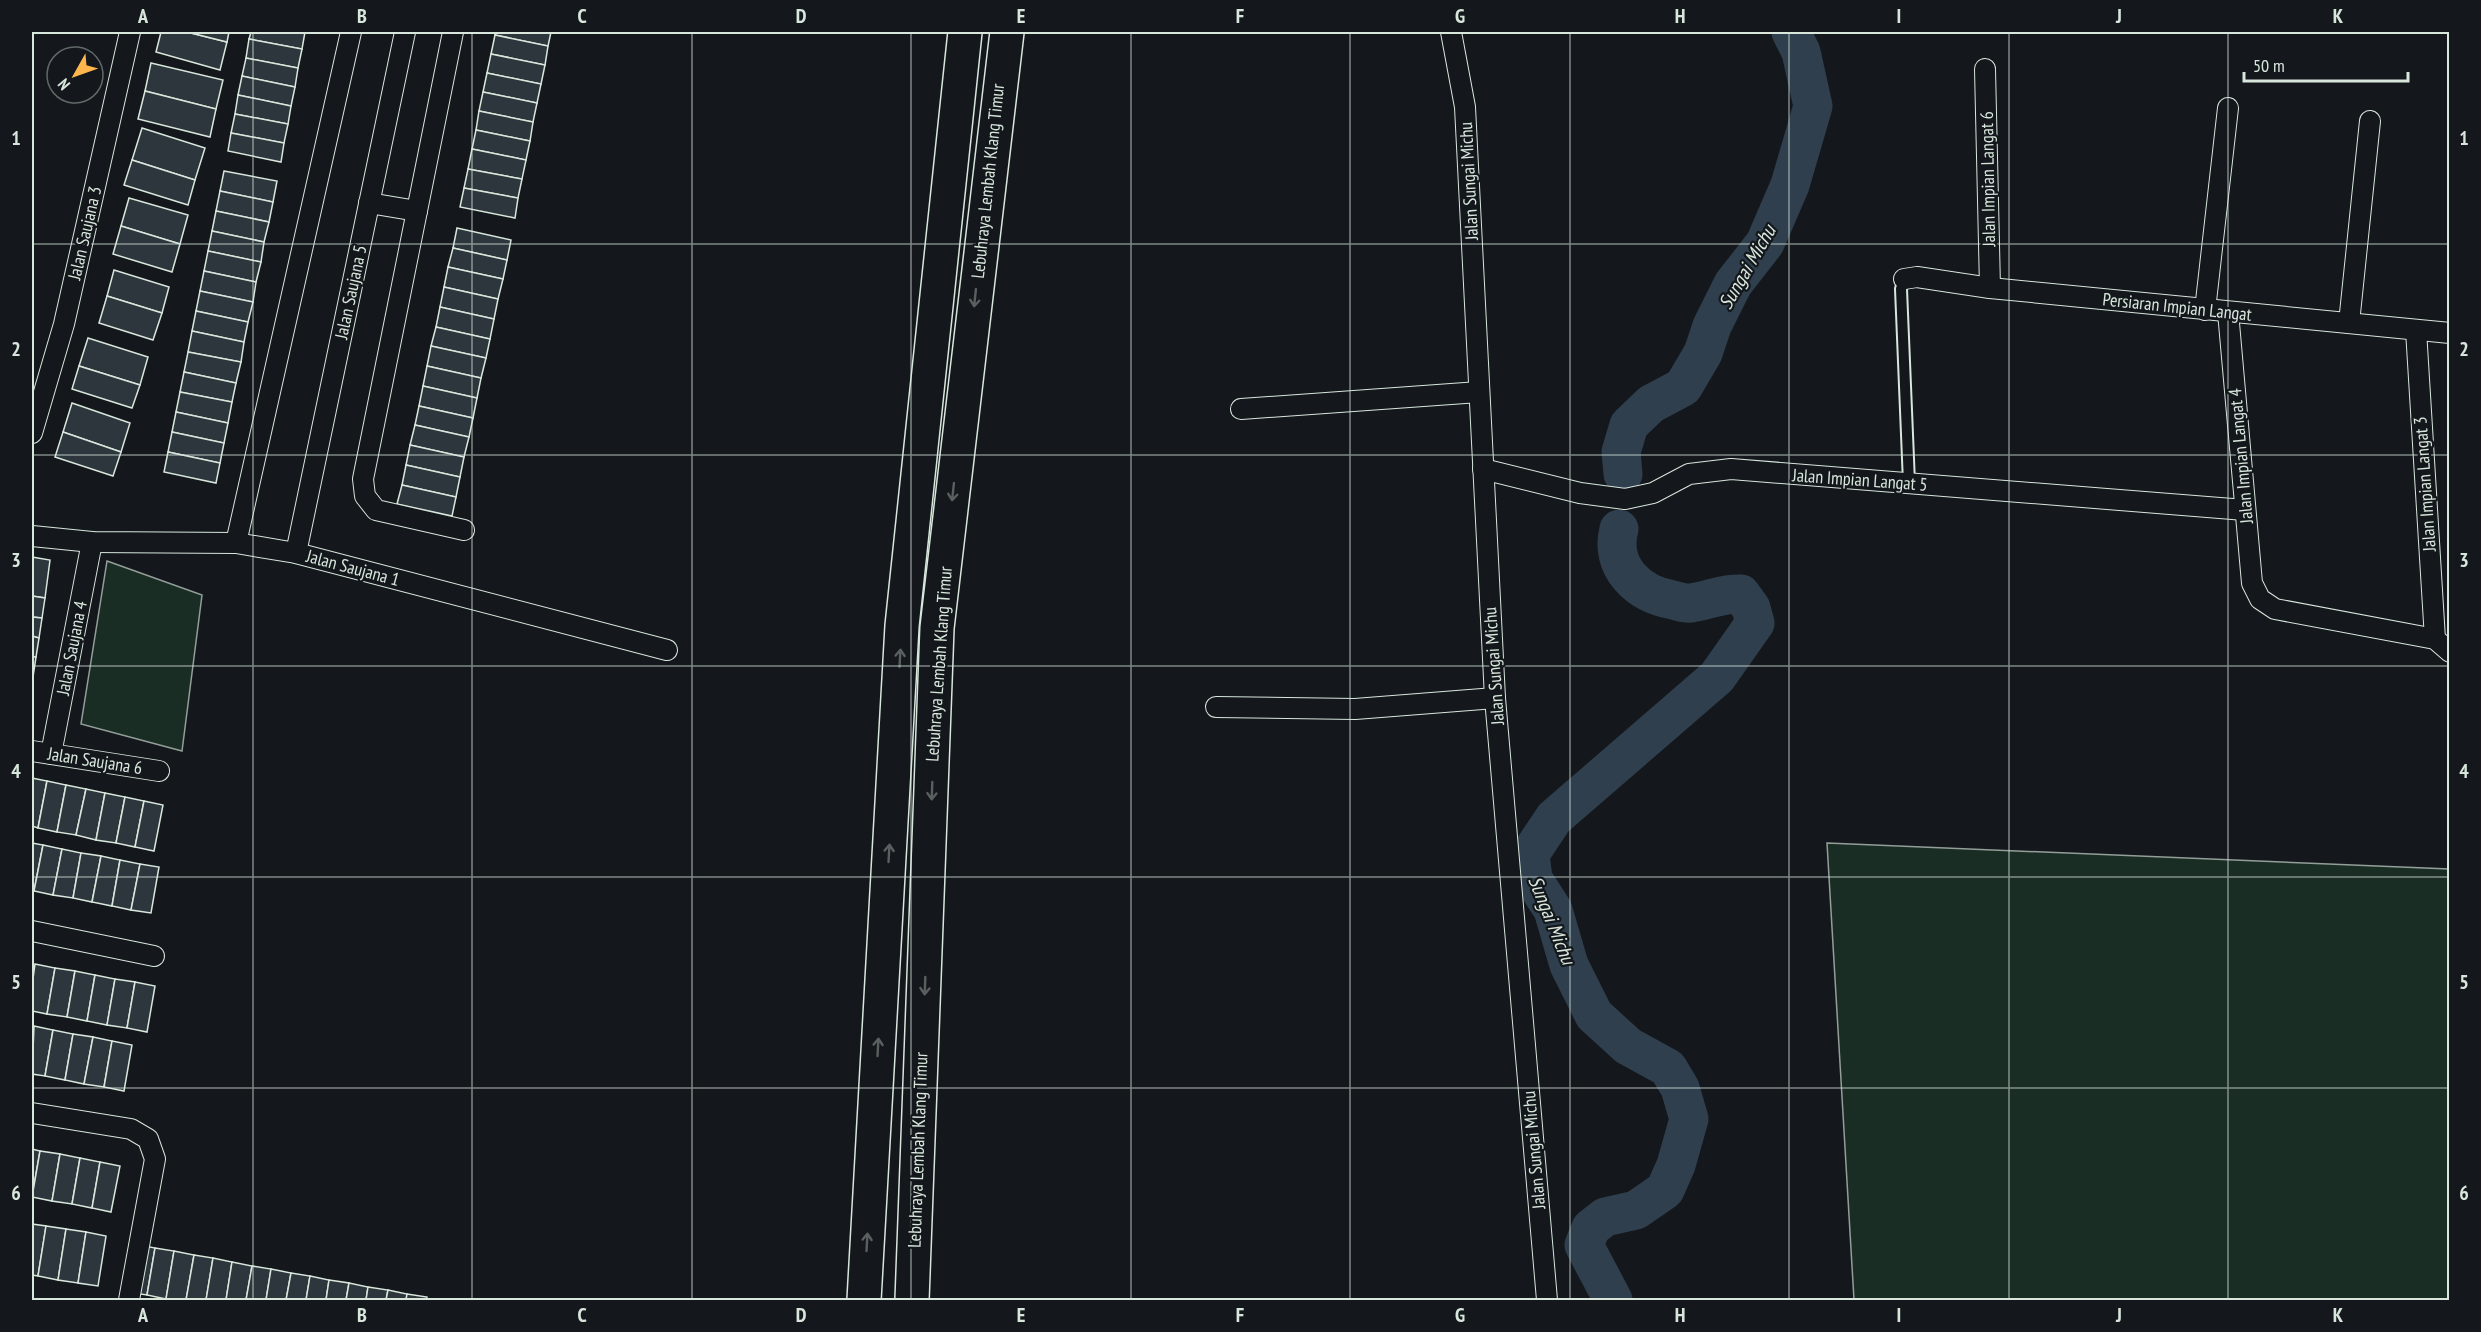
<svg xmlns="http://www.w3.org/2000/svg" width="2481" height="1332" font-family="'PT Sans Narrow',sans-serif">
<style>
.green{fill:#1a2d24;stroke:#939e99;stroke-width:1.5}
.lines{fill:none;stroke-linecap:round;stroke-linejoin:round}
.river{stroke:#2f3f4d;stroke-width:39}
.building{fill:#2c363c;stroke:#d8e6dc;stroke-width:1.5}
.lane-casing{stroke:#d8e6dc;stroke-width:14}
.street-casing{stroke:#d8e6dc;stroke-width:22}
.highway-casing{stroke:#d8e6dc;stroke-width:36}
.lane{stroke:#14181c;stroke-width:10}
.street{stroke:#14181c;stroke-width:20}
.highway{stroke:#14181c;stroke-width:33}
.oneway{stroke:#59605f}
.grid{fill:none;stroke:#d8e6dc;stroke-width:1.5;stroke-opacity:0.55}
.labels{text-anchor:middle;stroke-width:4.5;stroke-linejoin:round;paint-order:stroke}
.street-label{font-size:18px;fill:#d8e6dc;stroke:#14181c}
.water-label{font-size:20px;font-style:italic;fill:#d8e6dc;stroke:#14181c}
.neatline{fill:none;stroke:#d8e6dc;stroke-width:2}
.grid-label{font-size:20px;text-anchor:middle;font-weight:bold;fill:#d8e6dc}
</style>
<rect width="100%" height="100%" fill="#14181c"/>
<g class="green">
<path d="M107 561 202 595 182 751 81 724Z"/>
<path d="M1827 843 2449 869V1300H1854Z"/>
</g>
<g class="lines">
<g class="river">
<path d="M1623 474 1621 452 1629 425 1651 404 1683 387 1703 353 1712 326 1733 284 1765 243 1790 185 1813 106 1801 52 1791 32"/>
<path d="M1613 1300 1584 1245 1591 1228 1605 1217 1636 1210 1665 1190 1676 1165 1689 1119 1680 1088 1668 1068 1628 1046 1594 1015 1569 965 1553 910 1533 879 1530 854 1554 818 1717 677 1755 623 1751 608 1741 594C1721 593 1709 601 1691 603 1685 604 1678 601 1673 600 1638 594 1609 567 1619 529"/>
</g>
</g>
<g class="building">
<path d="M161 32H187L227 42 220 70 156 52Z"/>
<path d="M187 32H229L227 42Z"/>
<path d="M251 32H305L302 49 249 39Z"/>
<path d="M495 32H551L548 46 495 35Z"/>
<path d="M495 35 548 46 545 65 491 54Z"/>
<path d="M249 39 302 49 298 68 246 58Z"/>
<path d="M491 54 545 65 541 84 487 73Z"/>
<path d="M246 58 298 68 295 87 242 76Z"/>
<path d="M151 63 223 80 216 109 145 91Z"/>
<path d="M487 73 541 84 537 103 483 92Z"/>
<path d="M242 76 295 87 291 106 238 95Z"/>
<path d="M145 91 216 109 210 137 138 119Z"/>
<path d="M483 92 537 103 533 122 479 111Z"/>
<path d="M238 95 291 106 288 124 235 114Z"/>
<path d="M479 111 533 122 530 141 476 130Z"/>
<path d="M235 114 288 124 284 143 231 133Z"/>
<path d="M142 128 205 148 195 180 132 160Z"/>
<path d="M476 130 530 141 526 160 472 149Z"/>
<path d="M231 133 284 143 281 162 228 151Z"/>
<path d="M472 149 526 160 522 179 468 169Z"/>
<path d="M132 160 195 180 188 205 124 185Z"/>
<path d="M468 169 522 179 518 198 464 188Z"/>
<path d="M224 171 277 181 273 202 220 191Z"/>
<path d="M464 188 518 198 515 218 460 207Z"/>
<path d="M220 191 273 202 269 222 216 211Z"/>
<path d="M129 198 188 215 180 244 121 226Z"/>
<path d="M216 211 269 222 264 242 212 231Z"/>
<path d="M121 226 180 244 172 272 113 254Z"/>
<path d="M457 228 511 240 507 260 453 248Z"/>
<path d="M212 231 264 242 261 262 208 251Z"/>
<path d="M453 248 507 260 503 279 448 267Z"/>
<path d="M208 251 261 262 256 282 204 271Z"/>
<path d="M448 267 503 279 498 299 444 287Z"/>
<path d="M114 270 169 287 162 313 107 296Z"/>
<path d="M204 271 256 282 253 302 200 291Z"/>
<path d="M444 287 498 299 494 319 440 307Z"/>
<path d="M200 291 253 302 248 322 196 311Z"/>
<path d="M107 296 162 313 153 340 99 323Z"/>
<path d="M440 307 494 319 490 339 436 327Z"/>
<path d="M196 311 248 322 244 342 192 331Z"/>
<path d="M436 327 490 339 486 358 431 346Z"/>
<path d="M192 331 244 342 241 362 188 352Z"/>
<path d="M88 338 148 357 140 385 79 366Z"/>
<path d="M431 346 486 358 481 378 427 366Z"/>
<path d="M188 352 241 362 236 383 184 372Z"/>
<path d="M79 366 140 385 132 408 72 389Z"/>
<path d="M427 366 481 378 477 398 423 386Z"/>
<path d="M184 372 236 383 232 402 180 392Z"/>
<path d="M423 386 477 398 473 418 419 406Z"/>
<path d="M180 392 232 402 228 423 176 412Z"/>
<path d="M72 403 130 423 121 452 63 432Z"/>
<path d="M419 406 473 418 469 437 415 425Z"/>
<path d="M176 412 228 423 224 443 172 432Z"/>
<path d="M415 425 469 437 464 457 410 445Z"/>
<path d="M63 432 121 452 113 476 55 457Z"/>
<path d="M172 432 224 443 220 463 168 452Z"/>
<path d="M410 445 464 457 460 477 406 465Z"/>
<path d="M168 452 220 463 216 483 164 472Z"/>
<path d="M406 465 460 477 456 497 402 485Z"/>
<path d="M402 485 456 497 452 516 397 504Z"/>
<path d="M32 557 50 560 45 598 32 596Z"/>
<path d="M32 596 45 598 42 618 32 617Z"/>
<path d="M32 617 42 618 39 638 32 636Z"/>
<path d="M32 636 39 638 36 657H32Z"/>
<path d="M32 657H36L33 677H32Z"/>
<path d="M32 778 47 781 38 828 32 826Z"/>
<path d="M47 781 66 785 57 832 38 828Z"/>
<path d="M66 785 86 789 76 835 57 832Z"/>
<path d="M86 789 105 793 96 840 76 835Z"/>
<path d="M105 793 125 797 116 843 96 840Z"/>
<path d="M125 797 144 801 135 847 116 843Z"/>
<path d="M144 801 163 805 154 851 135 847Z"/>
<path d="M32 843 43 845 34 891 32 890Z"/>
<path d="M43 845 62 849 53 895 34 891Z"/>
<path d="M62 849 81 853 73 898 53 895Z"/>
<path d="M81 853 101 856 92 902 73 898Z"/>
<path d="M101 856 120 860 112 906 92 902Z"/>
<path d="M120 860 140 864 131 910 112 906Z"/>
<path d="M140 864 159 867 151 913 131 910Z"/>
<path d="M35 964 55 968 47 1014 32 1011V986Z"/>
<path d="M55 968 75 971 67 1017 47 1014Z"/>
<path d="M75 971 95 975 87 1021 67 1017Z"/>
<path d="M95 975 115 979 107 1025 87 1021Z"/>
<path d="M115 979 135 982 127 1028 107 1025Z"/>
<path d="M135 982 155 986 147 1032 127 1028Z"/>
<path d="M34 1026 53 1030 45 1076 32 1074Z"/>
<path d="M53 1030 73 1034 65 1080 45 1076Z"/>
<path d="M73 1034 93 1037 84 1084 65 1080Z"/>
<path d="M93 1037 112 1041 104 1087 84 1084Z"/>
<path d="M112 1041 132 1045 124 1091 104 1087Z"/>
<path d="M32 1149 40 1151 32 1197Z"/>
<path d="M40 1151 60 1154 52 1201 32 1197Z"/>
<path d="M60 1154 80 1158 72 1204 52 1201Z"/>
<path d="M80 1158 100 1162 92 1208 72 1204Z"/>
<path d="M100 1162 120 1166 111 1212 92 1208Z"/>
<path d="M32 1224 46 1226 38 1276 32 1275Z"/>
<path d="M46 1226 66 1229 58 1280 38 1276Z"/>
<path d="M66 1229 86 1232 78 1283 58 1280Z"/>
<path d="M86 1232 106 1236 98 1286 78 1283Z"/>
<path d="M135 1244 155 1248 147 1295 127 1292Z"/>
<path d="M155 1248 174 1251 166 1299 147 1295Z"/>
<path d="M174 1251 194 1255 186 1300 166 1299Z"/>
<path d="M194 1255 213 1258 206 1300H186Z"/>
<path d="M213 1258 232 1262 226 1300H206Z"/>
<path d="M232 1262 252 1266 246 1300H226Z"/>
<path d="M252 1266 271 1269 266 1300H246Z"/>
<path d="M271 1269 291 1273 286 1300H266Z"/>
<path d="M291 1273 310 1276 306 1300H286Z"/>
<path d="M310 1276 329 1280 326 1300H306Z"/>
<path d="M329 1280 349 1283 346 1300H326Z"/>
<path d="M349 1283 368 1287 366 1300H346Z"/>
<path d="M368 1287 388 1290 386 1300H366Z"/>
<path d="M388 1290 407 1294 406 1300H386Z"/>
<path d="M407 1294 427 1297 426 1300H406Z"/>
</g>
<g class="lines">
<g class="lane-casing">
<path id="lane" d="M1904 279 1901 289 1909 483"/>
</g>
<g class="street-casing">
<g id="street">
<path d="M453 32 363 479 365 496 376 510 464 530"/>
<path d="M1451 32 1465 107 1495 698 1547 1300"/>
<path d="M1985 69 1990 288"/>
<path d="M369 203 417 211"/>
<path d="M1904 279 1917 277 1990 288 2450 333"/>
<path d="M2205 310 2228 108"/>
<path d="M2228 312 2252 583 2260 599 2275 609 2435 639 2450 652"/>
<path d="M2349 323 2370 121"/>
<path d="M2416 330 2435 639"/>
<path d="M1241 409 1479 392"/>
<path d="M32 433 64 324 130 32"/>
<path d="M1483 469 1580 493 1625 499 1653 493 1689 474 1731 469 2245 510"/>
<path d="M32 536 92 542 236 543 296 553 667 650"/>
<path d="M236 543 351 32"/>
<path d="M296 553 405 32"/>
<path d="M1216 707 1355 709 1495 698"/>
<path d="M32 751 159 771"/>
<path d="M51 754 92 542"/>
<path d="M32 931 154 956"/>
<path d="M32 1113 131 1129 148 1139 155 1159 129 1300"/>
</g>
</g>
<g class="highway-casing">
<g id="highway">
<path d="M864 1300 902 626 965 32"/>
<path d="M912 1300 937 628 1007 32"/>
</g>
</g>
<use href="#lane" class="lane"/>
<use href="#street" class="street"/>
<use href="#highway" class="highway"/>
</g>
<defs><path id="oneway-shaft" d="M-6 0H5M1.5-3L5.5 0L1.5 3" fill="none" stroke-width="1.6" stroke-linecap="round" stroke-linejoin="round" transform="scale(1.5)"/></defs>
<g class="oneway">
<use href="#oneway-shaft" transform="translate(975 298) rotate(96)"/>
<use href="#oneway-shaft" transform="translate(953 492) rotate(96)"/>
<use href="#oneway-shaft" transform="translate(900 658) rotate(-87)"/>
<use href="#oneway-shaft" transform="translate(932 791) rotate(92)"/>
<use href="#oneway-shaft" transform="translate(889 853) rotate(-87)"/>
<use href="#oneway-shaft" transform="translate(925 986) rotate(92)"/>
<use href="#oneway-shaft" transform="translate(878 1047) rotate(-87)"/>
<use href="#oneway-shaft" transform="translate(867 1242) rotate(-87)"/>
</g>
<path class="grid" d="M253 32V1300M472 32V1300M692 32V1300M911 32V1300M1131 32V1300M1350 32V1300M1570 32V1300M1789 32V1300M2009 32V1300M2228 32V1300M32 244H2450M32 455H2450M32 666H2450M32 877H2450M32 1088H2450"/>
<g class="labels">
<g class="street-label">
<text transform="translate(1988 179) rotate(-91)" y="6">Jalan Impian Langat 6</text>
<text transform="translate(988 181) rotate(-84)" y="6">Lebuhraya Lembah Klang Timur</text>
<text transform="translate(1469 181) rotate(-93)" y="6">Jalan Sungai Michu</text>
<text transform="translate(85 233) rotate(-77)" y="6">Jalan Saujana 3</text>
<text transform="translate(351 292) rotate(-78)" y="6">Jalan Saujana 5</text>
<text transform="translate(2177 307) rotate(6)" y="6">Persiaran Impian Langat</text>
<text transform="translate(2241 456) rotate(-95)" y="6">Jalan Impian Langat 4</text>
<text transform="translate(1860 480) rotate(4)" y="6">Jalan Impian Langat 5</text>
<text transform="translate(2425 484) rotate(-94)" y="6">Jalan Impian Langat 3</text>
<text transform="translate(353 568) rotate(15)" y="6">Jalan Saujana 1</text>
<text transform="translate(72 648) rotate(-79)" y="6">Jalan Saujana 4</text>
<text transform="translate(939 664) rotate(-86)" y="6">Lebuhraya Lembah Klang Timur</text>
<text transform="translate(1494 666) rotate(-94)" y="6">Jalan Sungai Michu</text>
<text transform="translate(95 761) rotate(9)" y="6">Jalan Saujana 6</text>
<text transform="translate(918 1150) rotate(-88)" y="6">Lebuhraya Lembah Klang Timur</text>
<text transform="translate(1534 1150) rotate(-95)" y="6">Jalan Sungai Michu</text>
</g>
<g class="water-label">
<text transform="translate(1747 267) rotate(-60)" y="7">Sungai Michu</text>
<text transform="translate(1552 920) rotate(68)" y="7">Sungai Michu</text>
</g>
</g>
<rect width="2481" height="1332" fill="none" stroke="#14181c" stroke-width="66"/>
<g transform="translate(75 75) rotate(230)"><circle r="28" fill="#14181c" stroke="#626a69" stroke-width="1.5"/>
<path d="M0-4.5L10 22L0 15L-10 22Z" fill="#ffb74d"/>
<text y="-9" font-size="16" font-weight="bold" text-anchor="middle" fill="#d8e6dc">N</text>
</g>
<path d="M2244 72v9h164v-9" fill="none" stroke="#d8e6dc" stroke-width="3"/>
<text x="2253" y="72" font-size="18" fill="#d8e6dc" stroke="#14181c" stroke-width="4.5" paint-order="stroke">50 m</text>
<rect x="33" y="33" width="2415" height="1266" class="neatline"/>
<g class="grid-label">
<text x="143" y="23">A</text>
<text x="362" y="23">B</text>
<text x="582" y="23">C</text>
<text x="801" y="23">D</text>
<text x="1021" y="23">E</text>
<text x="1240" y="23">F</text>
<text x="1460" y="23">G</text>
<text x="1680" y="23">H</text>
<text x="1899" y="23">I</text>
<text x="2119" y="23">J</text>
<text x="2338" y="23">K</text>
<text x="16" y="145">1</text>
<text x="2464" y="145">1</text>
<text x="16" y="356">2</text>
<text x="2464" y="356">2</text>
<text x="16" y="567">3</text>
<text x="2464" y="567">3</text>
<text x="16" y="778">4</text>
<text x="2464" y="778">4</text>
<text x="16" y="989">5</text>
<text x="2464" y="989">5</text>
<text x="16" y="1200">6</text>
<text x="2464" y="1200">6</text>
<text x="143" y="1322">A</text>
<text x="362" y="1322">B</text>
<text x="582" y="1322">C</text>
<text x="801" y="1322">D</text>
<text x="1021" y="1322">E</text>
<text x="1240" y="1322">F</text>
<text x="1460" y="1322">G</text>
<text x="1680" y="1322">H</text>
<text x="1899" y="1322">I</text>
<text x="2119" y="1322">J</text>
<text x="2338" y="1322">K</text>
</g>
</svg>
